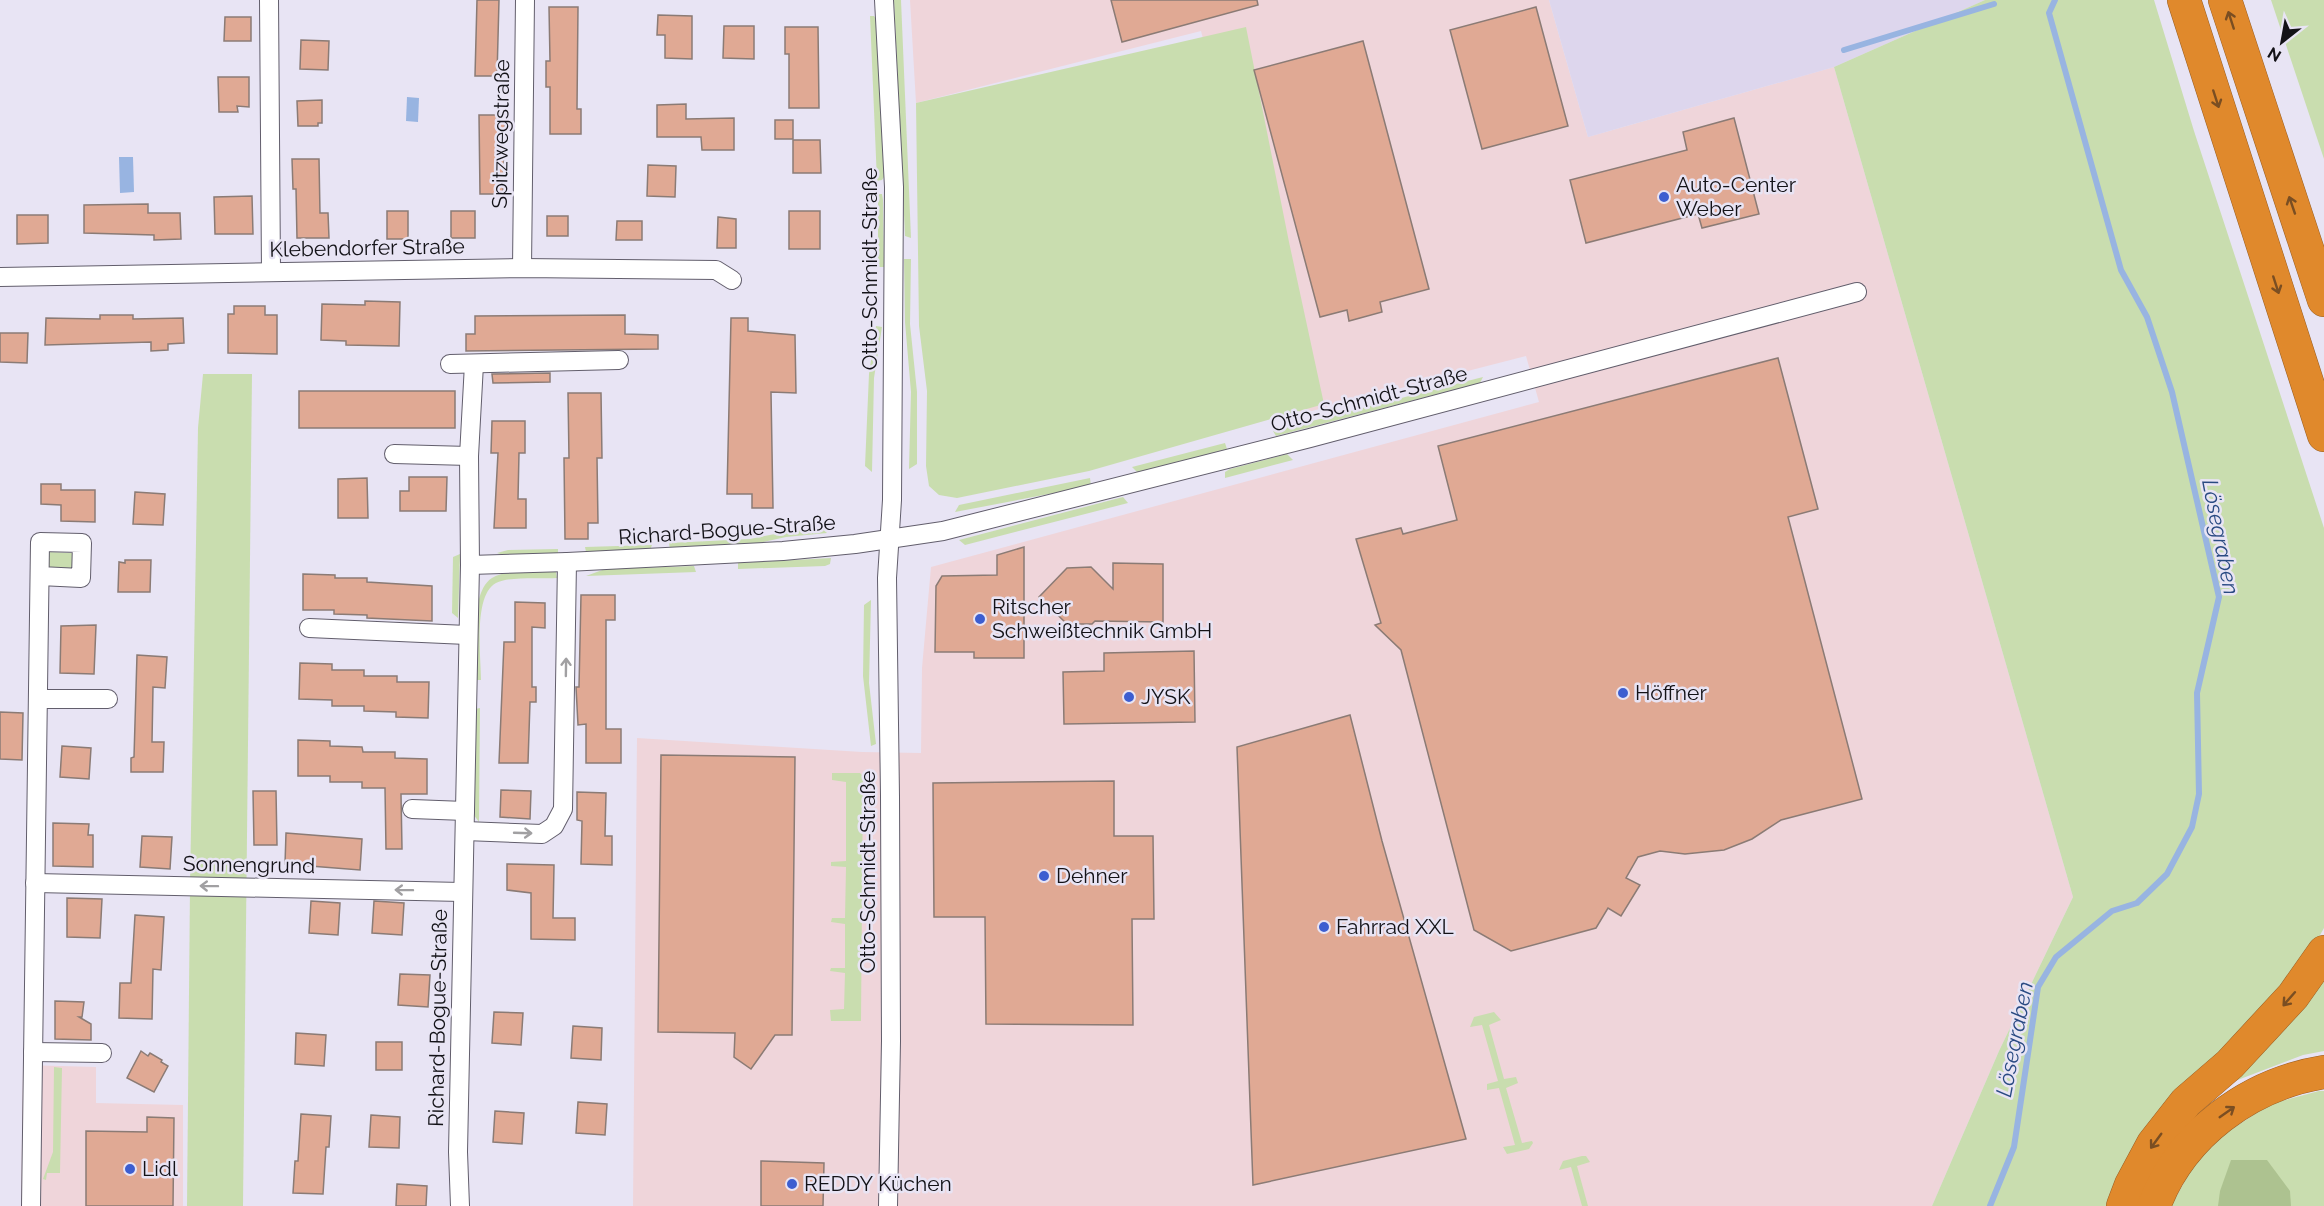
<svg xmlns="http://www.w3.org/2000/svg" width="2324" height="1206" font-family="Raleway,sans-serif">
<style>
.commercial{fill:#efd5da}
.built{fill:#ddd6ed}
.green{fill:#c9ddaf}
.forest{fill:#adc290}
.water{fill:#98b4e1}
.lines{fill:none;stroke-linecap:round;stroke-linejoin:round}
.stream{stroke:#98b4e1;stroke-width:6}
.building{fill:#e0a994;stroke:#8b7b75;stroke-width:1.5}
.minor-casing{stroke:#625e6c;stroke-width:20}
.motorway-casing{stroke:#985f25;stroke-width:34}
.minor{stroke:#fff;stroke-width:18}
.motorway{stroke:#e0892c;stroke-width:33}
.oneway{stroke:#7a4e22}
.oneway2{stroke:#a1a0a2}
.poi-dot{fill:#3d5ed0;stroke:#e8e4f4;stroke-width:2}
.labels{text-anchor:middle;stroke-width:5;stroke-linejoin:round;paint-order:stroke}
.street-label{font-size:21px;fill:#131217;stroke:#e8e4f4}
.poi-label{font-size:21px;fill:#131217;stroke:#e8e4f4;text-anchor:start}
.water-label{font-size:22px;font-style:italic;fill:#294a82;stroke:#e8e4f4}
</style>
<rect width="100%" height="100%" fill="#e8e4f4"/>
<g class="commercial">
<path d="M910 0H1549L1588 137 1834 67 2073 897 1999 1051 1932 1206H633L637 738 862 752 921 753 922 668 931 567 1539 402 1526 356 1300 414 1201 31 916 103Z"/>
<path d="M23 1065 96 1067V1103L183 1105V1206H21Z"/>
</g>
<path class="built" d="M1549 0H1985L1834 67 1588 137Z"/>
<g class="green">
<path d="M894 0H901L911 238 905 236Z"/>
<path d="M1985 0H2154L2194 131 2324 528V928L2306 960 2110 1206H1932L1999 1051 2073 897 1834 67Z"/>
<path d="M2271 0H2324V159Z"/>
<path d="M870 16H874L877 21 884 177 882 180 877 181Z"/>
<path d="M1246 27 1289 242 1324 404 1089 471 957 498 939 495 929 486 926 466 927 391 919 326 916 103Z"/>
<path d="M878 194H882L883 200 884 267H878Z"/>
<path d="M904 259H911L910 324 917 392V464L909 469 911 392 905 322Z"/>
<path d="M876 326 882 327 874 378 872 472 865 466 869 374Z"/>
<path d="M203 374H252L243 1206H187L190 886 198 428Z"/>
<path d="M1483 377 1480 383 1276 436 1273 431Z"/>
<path d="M1225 443 1227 449 1138 473 1132 467Z"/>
<path d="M1287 454 1293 460 1225 478V472L1230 469Z"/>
<path d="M1090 478 1091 486 955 512 959 505Z"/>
<path d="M1123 497 1128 503 965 545 959 540Z"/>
<path d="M822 528 827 533 786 537 749 545 670 550 669 543 750 539 785 532Z"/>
<path d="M652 545 650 550 586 552 585 547Z"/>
<path d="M558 549V553L507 556 497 553 508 550Z"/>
<path d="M48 552 74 553V569L49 567Z"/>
<path d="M460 554 458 618 452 613 453 557Z"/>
<path d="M831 558 830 564 825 566 738 569V563Z"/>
<path d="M694 566 696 572 586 576 605 569Z"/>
<path d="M556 572 557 578C541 579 510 576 496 583 473 595 481 657 481 680H476C476 656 469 592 492 578 506 569 539 572 556 572Z"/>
<path d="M871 600 869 683 876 744 871 746 863 676 864 605Z"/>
<path d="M480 708 479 822 473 814 475 709Z"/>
<path d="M832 773H860L863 776 861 1021H831L830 1010 844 1009 845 973 830 971 831 968H845V924L831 922 832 918H845L846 867 831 866V862L846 861V782L832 780Z"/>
<path d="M2324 976V1051L2303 1055 2235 1081 2287 1026Z"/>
<path d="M1494 1012 1501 1020 1489 1025 1504 1079 1516 1077 1518 1083 1506 1088 1522 1143 1532 1141 1533 1143 1529 1149 1507 1154 1503 1147 1515 1145 1499 1088 1487 1090V1084L1498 1081 1482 1025 1470 1027 1474 1017Z"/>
<path d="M54 1067 62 1068 60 1173H47L46 1180 43 1179 53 1152Z"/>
<path d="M2319 1091H2324V1206H2171L2195 1163 2226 1133 2270 1104Z"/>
<path d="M1582 1156H1586L1590 1162 1577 1166 1588 1206H1582L1571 1167 1559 1170 1563 1161Z"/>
</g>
<path class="forest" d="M2231 1160H2267L2290 1191 2291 1206H2218L2220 1191Z"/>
<g class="water">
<path d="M407 97 419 98 418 122 406 121Z"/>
<path d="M119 157H133L134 192 120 193Z"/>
</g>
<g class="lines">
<g class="stream">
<path d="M1844 50 1994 4"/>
<path d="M1990 1206 2014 1147 2038 987 2056 957 2112 911 2137 903 2167 874 2192 827 2199 794 2197 693 2219 597 2172 392 2147 317 2121 270 2049 13 2055 0"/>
</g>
</g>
<g class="building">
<path d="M477 0H499L497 76H475Z"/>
<path d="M1111 0H1257L1258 5 1122 42Z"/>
<path d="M549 7H578L577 109H581V134H550V87H546V61H550Z"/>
<path d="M1536 7 1568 126 1482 149 1450 30Z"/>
<path d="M658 15 692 16V59L665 58V35H657Z"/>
<path d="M225 17H251V41H224Z"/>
<path d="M724 26H754V59L723 58Z"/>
<path d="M785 27H818L819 108H789V54H785Z"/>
<path d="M301 40 329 41 328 70 300 69Z"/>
<path d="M1363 41 1429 289 1380 302 1382 312 1349 321 1347 310 1320 317 1254 70Z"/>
<path d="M218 77H249V107L237 106 238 112H219Z"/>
<path d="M322 100V123H318V126H298L297 101Z"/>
<path d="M686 104V119L734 118V150H702L701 137H657V105Z"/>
<path d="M479 115H505L503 194H480Z"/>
<path d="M1734 118 1759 214 1702 228 1698 214 1586 243 1570 180 1687 150 1683 132Z"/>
<rect x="775" y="120" width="18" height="19"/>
<path d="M793 140H820L821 173H793Z"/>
<path d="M292 159H319L320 213H328L329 238H297L296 189H293Z"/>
<path d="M648 165 676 166 675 197 647 196Z"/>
<path d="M252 196 253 234H215L214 197Z"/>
<path d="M148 204V213H180L181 239 154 240V235L84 233V205Z"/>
<rect x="387" y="211" width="21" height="28"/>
<rect x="451" y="211" width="24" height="27"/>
<rect x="789" y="211" width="31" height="38"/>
<path d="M17 215H48V243L17 244Z"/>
<rect x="547" y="216" width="21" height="20"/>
<path d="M718 217 736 219V248H717Z"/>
<path d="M617 221H642V240H616Z"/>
<path d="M365 301 400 302 399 346 346 345V341L321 340 322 304 365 305Z"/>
<path d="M234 306H265V315H277V354L228 353V314H234Z"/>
<path d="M100 315H133V319L183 318 184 343 168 344V350L151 351V342L45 345 46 318 100 319Z"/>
<path d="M625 315V334L658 335V349L466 351V334H475V316Z"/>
<path d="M731 318H748V331L795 335 796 393 771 392 773 508H752V494H727Z"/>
<path d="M0 333H28L27 363 0 362Z"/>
<path d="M1778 358 1818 509 1788 517 1862 799 1781 820 1752 839 1724 850 1685 854 1660 851 1638 857 1626 878 1640 885 1621 916 1608 908 1596 928 1511 951 1474 930 1401 650 1375 625 1381 623 1356 539 1401 528 1403 534 1457 520 1438 446Z"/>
<path d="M550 373V382L493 383 492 374Z"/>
<rect x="299" y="391" width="156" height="37"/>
<path d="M568 393H601L602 458H597L598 523H588V539H565L564 458H569Z"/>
<path d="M492 421H525V453H519L518 499H526V528H494L498 453H491Z"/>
<path d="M409 477H447L446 511H400V491H409Z"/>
<path d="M367 478 368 518H338V479Z"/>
<path d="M41 484H61V490H95V522L61 521V505L41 504Z"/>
<path d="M135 492 165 494 163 525 133 524Z"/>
<path d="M1024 547V658H974V652H935L936 586 942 576 997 575V555Z"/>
<path d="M125 560H151L150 592H118L119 562 125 563Z"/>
<path d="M1113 563 1163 564V622L1095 621 1092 624H1067L1039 597 1067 568 1091 567 1113 589Z"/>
<path d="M303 574 335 575V578H367V582L432 586V621L367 618V615L334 614V610H303Z"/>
<path d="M581 595H615V620H606V729H621V763H586V724L578 725 576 687H579Z"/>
<path d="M515 602 545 603V628L532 627V687H536V702H530L528 763H499L504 642H515Z"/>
<path d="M96 625 94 674 60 673 61 626Z"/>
<path d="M1194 651 1195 722 1064 724 1063 672 1104 671V653Z"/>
<path d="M137 655 167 657 165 688 153 687 152 742H164L163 772H131V758L134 757Z"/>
<path d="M300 663 332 664V670H364V676H397V682H429L428 718 396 717V712L364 711V706H332V700L299 699Z"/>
<path d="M0 712 23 713 22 760 0 759Z"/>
<path d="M1350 715 1382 841 1466 1139 1253 1185 1237 747Z"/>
<path d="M298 740 330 741V746L362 747 363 752H395V758L427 759V794H401L402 849H386L385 788H362V782H330V776H298Z"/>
<path d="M62 746 91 748 89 779 60 777Z"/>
<path d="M661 755 795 757 792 1035H775L751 1069 734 1057 735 1033 658 1032Z"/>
<path d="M1114 781V836H1153L1154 919H1132L1133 1025 986 1024 985 917H934L933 783Z"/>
<path d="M501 790 531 791 530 819 500 817Z"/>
<path d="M253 791H276L277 845H254Z"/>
<path d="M577 792 606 793 605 836H612V865L581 864 582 821 577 820Z"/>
<path d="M53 823 89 824 88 835H93V867L53 866Z"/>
<path d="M286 833 362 839 360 870 285 864Z"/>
<path d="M142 836 172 837 170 869 140 867Z"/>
<path d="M507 864 554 865 553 918H575V940L531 939V893L507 890Z"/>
<path d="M67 898 102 899 100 938 67 937Z"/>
<path d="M311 901 340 903 338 935 309 933Z"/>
<path d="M374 901 404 903 402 935 372 933Z"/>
<path d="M135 915 164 917 161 970 153 969 152 1019 119 1018 120 983H131Z"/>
<path d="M400 974 430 975 428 1007 398 1005Z"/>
<path d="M55 1001 84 1002 82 1017H79L91 1024V1040L55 1039Z"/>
<path d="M494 1012 523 1013 521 1045 492 1043Z"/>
<path d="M573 1026 602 1028 601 1060 571 1058Z"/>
<path d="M296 1033 326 1035 324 1066 295 1064Z"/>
<rect x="376" y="1042" width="26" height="28"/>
<path d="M141 1051 148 1056 150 1053 162 1060 161 1062 168 1066 154 1092 127 1078Z"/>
<path d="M578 1102 607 1104 605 1135 576 1133Z"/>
<path d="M495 1111 524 1113 522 1144 493 1142Z"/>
<path d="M301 1114 331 1116 329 1147H326L323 1194 293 1193 295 1161H298Z"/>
<path d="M371 1115 400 1117 399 1148 369 1147Z"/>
<path d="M147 1117 174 1118 173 1206H86V1131L147 1132Z"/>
<path d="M761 1161 824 1163 823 1206H761Z"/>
<path d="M397 1184 427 1186 426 1206H396Z"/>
</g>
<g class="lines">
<g class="minor-casing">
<g id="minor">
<path d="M269 0 271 271"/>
<path d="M884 0 894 187 892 500 887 578 890 796 891 1041 888 1206"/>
<path d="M522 268 525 0"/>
<path d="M0 277 522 268 716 270 732 280"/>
<path d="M450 364 619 360"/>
<path d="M394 454 469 456"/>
<path d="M470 565 567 562 783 551 855 544 943 531 1310 438 1857 292"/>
<path d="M309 628 467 635"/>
<path d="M38 699H108"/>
<path d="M412 809 465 811"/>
<path d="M465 831 542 834 554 826 563 809 567 562"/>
<path d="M35 883 462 892"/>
<path d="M33 1052 102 1053"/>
<path d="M31 1206 40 542 82 543 81 578 40 576"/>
<path d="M460 1206 458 1152 470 565 469 456 474 364"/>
</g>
</g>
<g class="motorway-casing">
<g id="motorway">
<path d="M2184 0 2324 435"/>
<path d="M2225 0 2324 300"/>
<path d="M2123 1206 2131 1185 2153 1144 2186 1102 2230 1064 2293 996 2324 952"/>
<path d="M2154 1206C2181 1134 2249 1084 2324 1072"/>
</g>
</g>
<use href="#minor" class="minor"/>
<use href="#motorway" class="motorway"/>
</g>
<defs><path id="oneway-shaft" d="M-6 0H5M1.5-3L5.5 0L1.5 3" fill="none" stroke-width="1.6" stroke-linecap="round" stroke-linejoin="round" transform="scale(1.5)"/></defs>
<g class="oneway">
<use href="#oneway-shaft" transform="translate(2231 20) rotate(-108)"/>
<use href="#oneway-shaft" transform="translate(2216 99) rotate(72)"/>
<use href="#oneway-shaft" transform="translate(2292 205) rotate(-109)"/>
<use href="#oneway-shaft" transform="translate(2276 285) rotate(72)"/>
<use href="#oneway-shaft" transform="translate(2289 999) rotate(131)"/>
<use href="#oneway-shaft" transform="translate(2227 1112) rotate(-35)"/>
<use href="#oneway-shaft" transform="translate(2156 1141) rotate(126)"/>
</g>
<g class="oneway2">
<use href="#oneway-shaft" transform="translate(566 667) rotate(-89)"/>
<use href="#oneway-shaft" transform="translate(523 833) rotate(2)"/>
<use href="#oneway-shaft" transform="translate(209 886) rotate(-179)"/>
<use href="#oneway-shaft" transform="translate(404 890) rotate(-179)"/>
</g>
<g class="poi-dot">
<circle cx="1664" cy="197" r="6"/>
<circle cx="980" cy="619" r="6"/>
<circle cx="1623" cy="693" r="6"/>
<circle cx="1129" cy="697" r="6"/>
<circle cx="1044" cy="876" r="6"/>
<circle cx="1324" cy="927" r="6"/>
<circle cx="130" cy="1169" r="6"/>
<circle cx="792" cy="1184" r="6"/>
</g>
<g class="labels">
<g class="street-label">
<text transform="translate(501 134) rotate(-89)" y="7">Spitzwegstraße</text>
<text transform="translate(367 248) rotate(-1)" y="7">Klebendorfer Straße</text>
<text transform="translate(870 269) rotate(-90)" y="7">Otto-Schmidt-Straße</text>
<text transform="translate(1369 399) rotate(-15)" y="7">Otto-Schmidt-Straße</text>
<text transform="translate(727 530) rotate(-4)" y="7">Richard-Bogue-Straße</text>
<text transform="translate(249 865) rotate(1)" y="7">Sonnengrund</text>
<text transform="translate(868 872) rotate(-90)" y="7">Otto-Schmidt-Straße</text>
<text transform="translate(438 1018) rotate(-89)" y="7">Richard-Bogue-Straße</text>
</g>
<g class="poi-label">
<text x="1676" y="192">Auto-Center<tspan x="1676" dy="24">Weber</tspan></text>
<text x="992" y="614">Ritscher<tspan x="992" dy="24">Schweißtechnik GmbH</tspan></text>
<text x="1635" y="700">Höffner</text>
<text x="1141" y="704">JYSK</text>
<text x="1056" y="883">Dehner</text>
<text x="1336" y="934">Fahrrad XXL</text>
<text x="142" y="1176">Lidl</text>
<text x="804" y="1191">REDDY Küchen</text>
</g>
<g class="water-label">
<text transform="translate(2221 537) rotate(79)" y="8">Lösegraben</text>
<text transform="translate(2014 1039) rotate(-79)" y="8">Lösegraben</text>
</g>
</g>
<g transform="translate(2282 42) rotate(211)" stroke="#e8e4f4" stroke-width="4.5" paint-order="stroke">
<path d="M0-4.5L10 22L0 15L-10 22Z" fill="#131217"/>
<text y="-9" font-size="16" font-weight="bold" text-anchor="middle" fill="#131217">N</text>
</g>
</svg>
